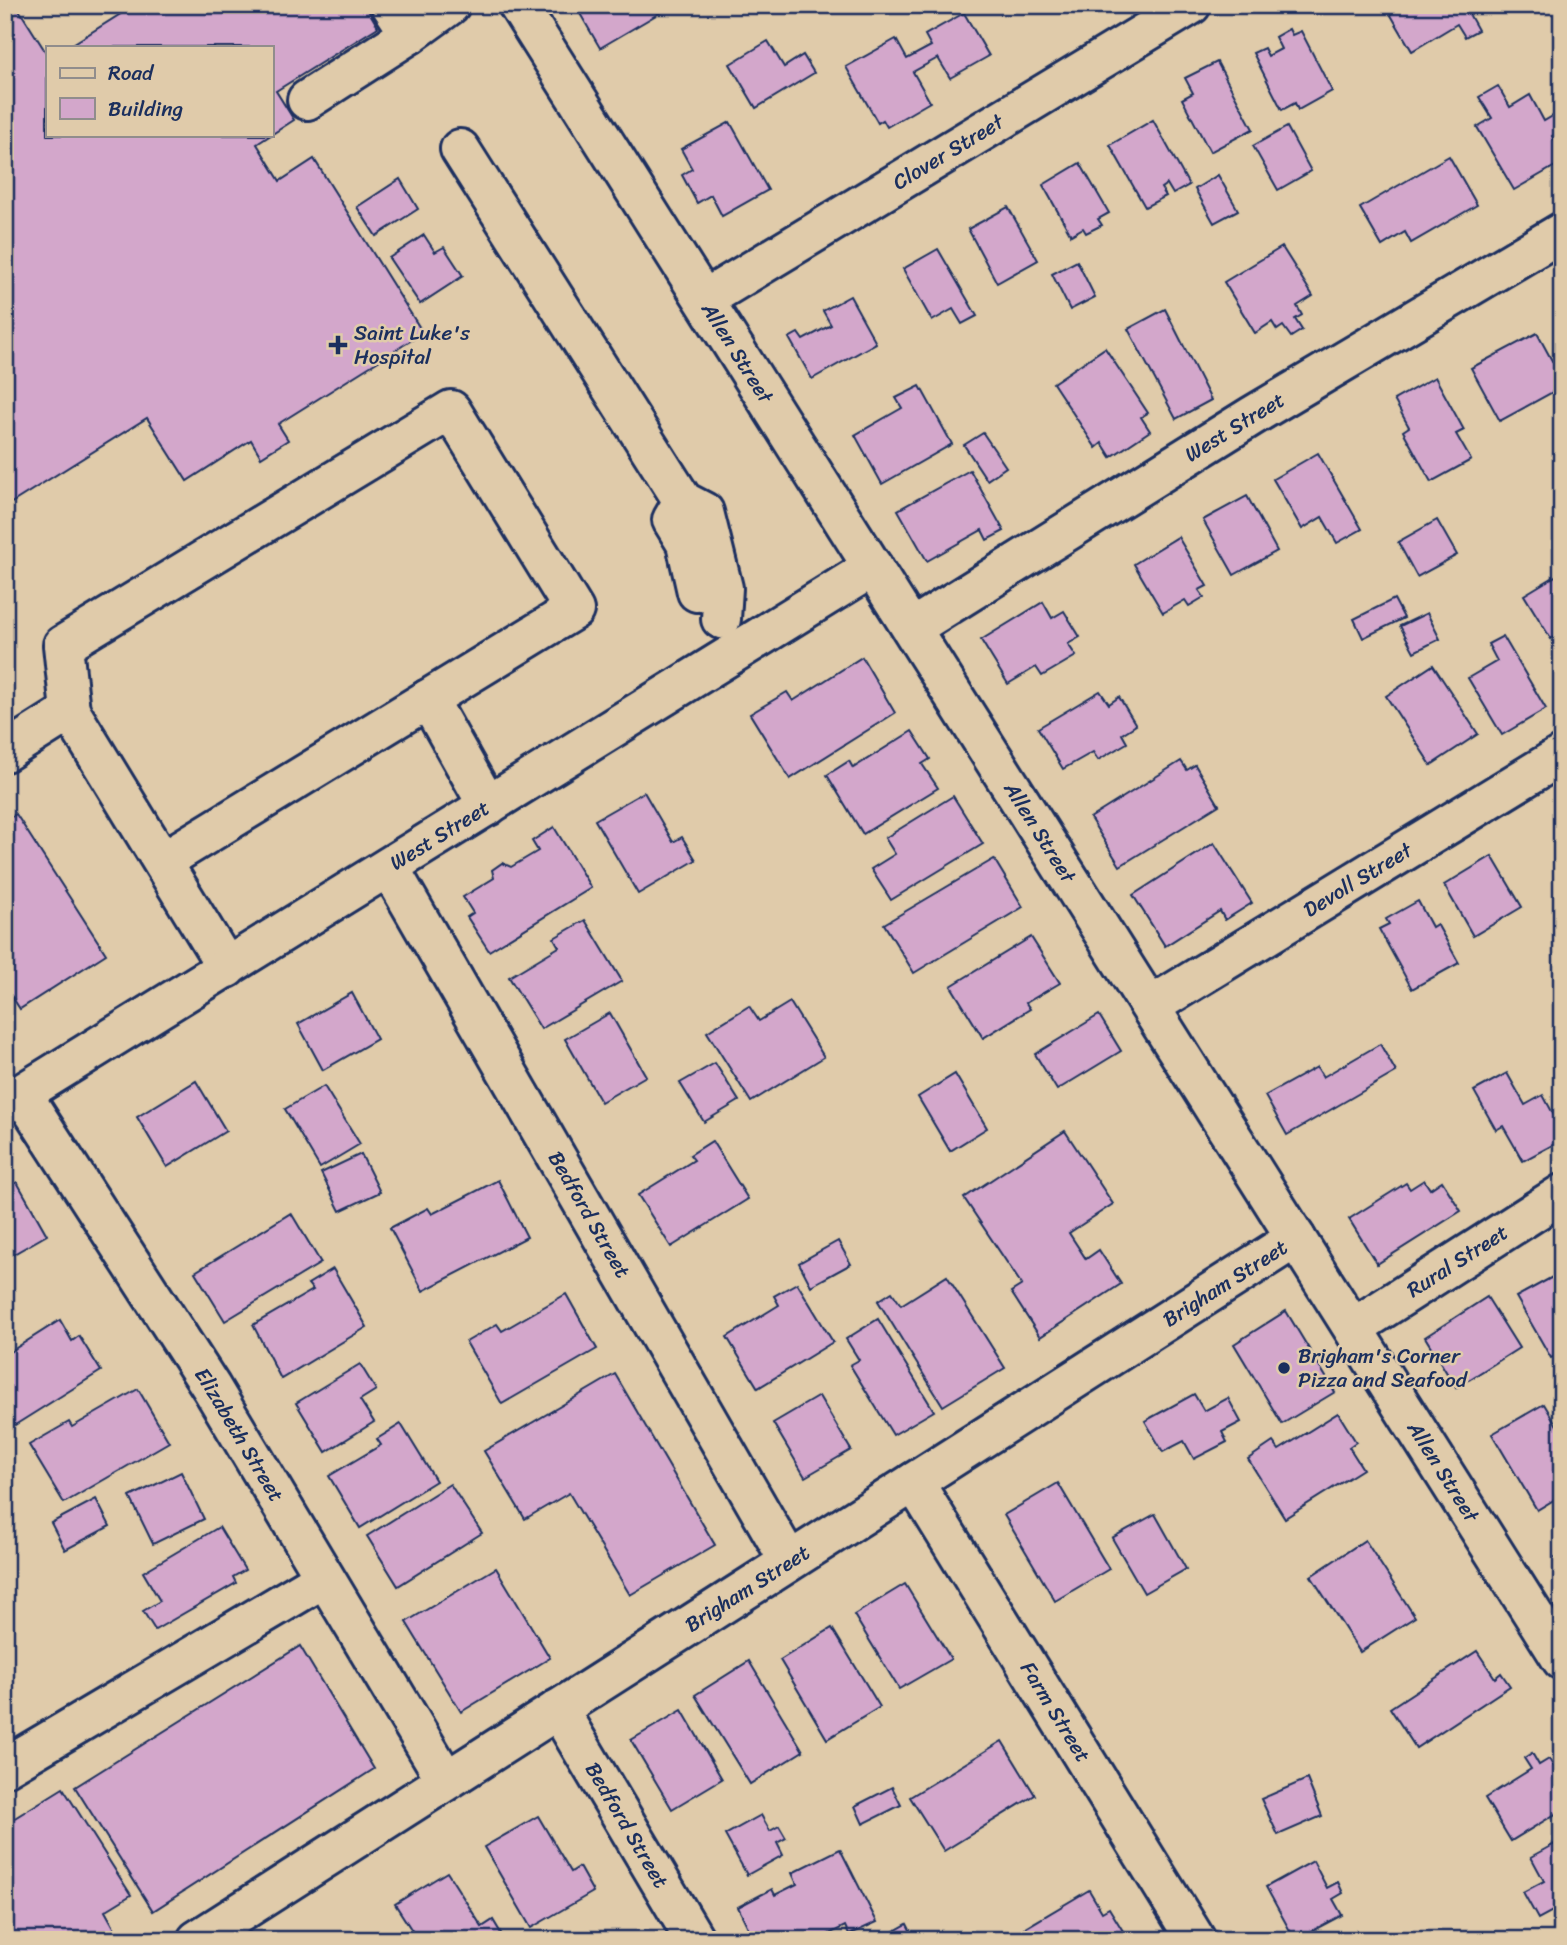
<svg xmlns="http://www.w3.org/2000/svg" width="1567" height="1945" font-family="Sriracha,sans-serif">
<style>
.building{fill:#d3a7cb;stroke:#1b2f5e;stroke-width:2}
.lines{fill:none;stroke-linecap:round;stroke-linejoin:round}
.minor-casing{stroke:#1b2f5e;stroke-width:44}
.minor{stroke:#e0cbaa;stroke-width:38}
.poi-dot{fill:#1b2f5e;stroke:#e0cbaa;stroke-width:2.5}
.labels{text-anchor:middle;stroke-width:5;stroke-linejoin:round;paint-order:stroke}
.street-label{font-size:21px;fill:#1b2f5e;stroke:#e0cbaa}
.poi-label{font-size:21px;fill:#1b2f5e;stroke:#e0cbaa;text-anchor:start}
</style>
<rect width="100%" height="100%" fill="#e0cbaa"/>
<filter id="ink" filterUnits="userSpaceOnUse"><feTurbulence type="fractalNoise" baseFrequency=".0143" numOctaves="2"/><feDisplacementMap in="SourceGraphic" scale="14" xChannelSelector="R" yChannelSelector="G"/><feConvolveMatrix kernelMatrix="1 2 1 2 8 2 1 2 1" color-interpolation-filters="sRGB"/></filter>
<g filter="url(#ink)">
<g class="building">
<path d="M5 5H16L47 54V135H271V47H68L135 5 141 9 147 5H365L378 27 276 91 294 120 257 144 280 181 314 159 423 333 278 424 288 440 261 457 251 440 187 481 147 418 5 507Z"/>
<path d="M575 5H673L600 48Z"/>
<path d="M1026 5H1042L1030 12Z"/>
<path d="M1385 5H1464L1478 30 1465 37 1457 24 1412 51Z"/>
<path d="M964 13 989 56 950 78 938 58 913 72 930 102 887 127 883 120 878 123 846 67 896 39 907 59 931 46 925 35Z"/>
<path d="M1289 29 1292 35 1301 31 1332 91 1298 110 1295 103 1282 110 1253 53 1264 48 1268 56 1281 49 1275 37Z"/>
<path d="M768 41 784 67 803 55 814 73 756 108 730 64Z"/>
<path d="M1217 62 1253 129 1210 152 1182 99 1193 93 1185 78Z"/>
<path d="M1498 86 1510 107 1530 95 1544 121 1556 114 1562 124V130L1552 136 1562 151V162L1514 190 1477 127 1492 118 1479 97Z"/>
<path d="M1153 120 1189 185 1173 194 1167 184 1161 188 1166 196 1145 207 1110 145Z"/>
<path d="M730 122 768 190 722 216 711 195 697 203 682 175 692 169 681 149Z"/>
<path d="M1287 127 1311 171 1278 190 1253 146Z"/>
<path d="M1449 156 1477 205 1411 243 1405 232 1382 246 1360 208Z"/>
<path d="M1080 163 1109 213 1098 219 1102 225 1086 233 1083 228 1071 235 1043 185Z"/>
<path d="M1218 175 1238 210 1214 223 1195 189Z"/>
<path d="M400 179 418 209 376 236 357 207Z"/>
<path d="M1008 207 1038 260 997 283 968 229Z"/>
<path d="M424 235 435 252 444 247 463 276 420 304 389 258Z"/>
<path d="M1282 247 1313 296 1297 306 1302 315 1295 319 1302 330 1291 337 1283 326 1277 330 1272 322 1255 333 1224 282Z"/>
<path d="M938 249 977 316 962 324 953 309 932 321 903 269Z"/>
<path d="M1077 261 1095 297 1070 310 1052 274Z"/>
<path d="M850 296 876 343 812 379 789 338 798 333 803 340 831 325 823 311Z"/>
<path d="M1165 309 1211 400 1176 419 1128 329Z"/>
<path d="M1537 333 1562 379V387L1500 421 1471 368Z"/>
<path d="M1105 348 1148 413 1141 417 1150 431 1111 457 1102 443 1096 448 1053 383Z"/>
<path d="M1435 377 1464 430 1456 434 1471 460 1431 482 1403 431 1409 427 1394 400Z"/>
<path d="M920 386 952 444 882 484 855 435 902 408 896 398Z"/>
<path d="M983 433 1006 467 987 480 964 445Z"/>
<path d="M1318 453 1362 529 1337 543 1322 517 1302 529 1273 479Z"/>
<path d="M970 470 1004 531 987 540 982 530 927 561 898 510Z"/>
<path d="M1247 496 1277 551 1234 575 1203 520Z"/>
<path d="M1437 520 1457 555 1417 577 1398 542Z"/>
<path d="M1178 537 1207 586 1199 590 1204 597 1189 606 1185 600 1163 613 1134 564Z"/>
<path d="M1562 572V633L1551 639 1524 595Z"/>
<path d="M1394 599 1404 618 1363 638 1354 619Z"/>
<path d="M1043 602 1052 618 1064 611 1080 637 1068 644 1076 656 1042 676 1036 667 1008 684 981 640Z"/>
<path d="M1427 613 1440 639 1414 652 1400 626Z"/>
<path d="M1503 636 1546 709 1502 735 1468 678 1497 661 1488 644Z"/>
<path d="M862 657 895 713 790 779 750 714 787 692 793 701Z"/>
<path d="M1433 665 1478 734 1431 765 1386 696Z"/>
<path d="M1100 691 1109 704 1119 697 1136 725 1122 734 1127 743 1098 760 1093 752 1063 769 1038 728Z"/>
<path d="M912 731 930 759 922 764 938 788 863 834 827 775 849 761 853 768Z"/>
<path d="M1181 761 1187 770 1195 765 1219 805 1120 866 1090 818Z"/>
<path d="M644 792 673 842 682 837 696 860 638 894 595 820Z"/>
<path d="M953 796 983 844 891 900 871 869 895 854 885 838Z"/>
<path d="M16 814 106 954 20 1009 5 986V821Z"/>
<path d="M554 827 591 888 489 951 467 917 473 913 463 897 494 878 492 870 502 863 511 867 538 851 532 841Z"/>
<path d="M1214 843 1252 903 1225 920 1220 911 1165 946 1133 895Z"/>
<path d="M1492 856 1522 907 1473 936 1444 885Z"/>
<path d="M994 859 1023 907 914 973 884 924Z"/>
<path d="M1418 901 1432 927 1437 924 1459 963 1412 989 1379 929 1389 924 1386 919Z"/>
<path d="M585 920 622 981 541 1029 509 977 559 947 554 938Z"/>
<path d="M1031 937 1060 983 1026 1003 1030 1009 983 1038 951 986Z"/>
<path d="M352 993 377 1039 323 1070 298 1024Z"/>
<path d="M790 1002 824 1057 751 1102 707 1032 749 1006 759 1021Z"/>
<path d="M610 1013 646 1076 601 1102 565 1039Z"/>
<path d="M1099 1015 1121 1051 1057 1090 1035 1054Z"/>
<path d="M1380 1044 1396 1072 1287 1135 1265 1096 1317 1067 1323 1077Z"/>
<path d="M715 1063 739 1101 704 1122 680 1083Z"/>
<path d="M1507 1073 1525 1105 1543 1095 1562 1130V1140L1523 1161 1503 1126 1496 1130 1474 1091Z"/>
<path d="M955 1074 987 1128 950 1151 918 1097Z"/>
<path d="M196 1081 226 1131 167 1167 137 1117Z"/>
<path d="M324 1086 360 1144 320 1168 285 1109Z"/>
<path d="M1065 1131 1113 1204 1069 1233 1086 1259 1099 1250 1121 1284 1040 1337 1011 1292 1022 1285 964 1198Z"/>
<path d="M712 1141 748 1199 671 1247 638 1195 694 1160 690 1155Z"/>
<path d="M361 1154 380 1192 340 1211 321 1173Z"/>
<path d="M498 1180 527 1237 423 1291 390 1228 428 1208 432 1214Z"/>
<path d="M1424 1180 1430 1189 1442 1181 1461 1211 1377 1264 1349 1219 1406 1183 1410 1189Z"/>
<path d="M17 1182 47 1235 5 1259V1189Z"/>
<path d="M291 1213 321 1263 225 1321 195 1272Z"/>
<path d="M838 1241 851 1264 811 1286 799 1263Z"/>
<path d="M333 1269 367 1327 281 1379 253 1325 313 1290 308 1284Z"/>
<path d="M1558 1274 1562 1282V1353L1551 1358 1516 1297Z"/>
<path d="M947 1276 1005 1368 943 1406 878 1301 892 1292 901 1305Z"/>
<path d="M797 1283 833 1342 758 1388 727 1337 779 1305 774 1296Z"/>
<path d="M566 1294 597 1349 502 1404 466 1342 497 1324 502 1331Z"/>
<path d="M1487 1297 1519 1348 1456 1388 1425 1337Z"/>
<path d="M1286 1311 1335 1392 1282 1424 1234 1344Z"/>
<path d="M878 1319 934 1411 893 1435 850 1365 859 1360 846 1339Z"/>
<path d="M60 1320 72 1341 79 1336 101 1371 15 1425 5 1410V1355Z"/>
<path d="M360 1364 376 1390 360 1400 374 1422 326 1452 296 1403Z"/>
<path d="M615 1374 715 1545 630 1595 569 1493 525 1519 484 1451Z"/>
<path d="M138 1389 169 1442 64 1503 29 1445 69 1422 72 1427Z"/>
<path d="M1194 1394 1204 1411 1228 1398 1241 1422 1222 1432 1227 1442 1194 1459 1184 1441 1163 1452 1145 1421Z"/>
<path d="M819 1396 851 1450 805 1477 773 1423Z"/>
<path d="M1544 1404 1562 1434V1495L1537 1510 1492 1434Z"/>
<path d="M1338 1413 1356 1442 1349 1447 1363 1469 1285 1518 1248 1459 1273 1442 1279 1450Z"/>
<path d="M401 1424 436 1481 360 1528 329 1476 381 1445 377 1439Z"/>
<path d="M181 1472 204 1519 153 1544 130 1497Z"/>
<path d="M1058 1483 1109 1569 1055 1601 1004 1515Z"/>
<path d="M450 1484 482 1533 398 1586 367 1536Z"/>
<path d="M96 1499 110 1526 65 1550 51 1523Z"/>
<path d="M1155 1514 1186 1569 1144 1593 1112 1538Z"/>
<path d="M219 1527 245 1570 233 1577 236 1583 155 1630 143 1611 160 1601 143 1572Z"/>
<path d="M1365 1540 1415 1617 1360 1652 1311 1576Z"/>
<path d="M1562 1553V1568L1555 1557Z"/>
<path d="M496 1568 550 1658 461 1712 406 1622Z"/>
<path d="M905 1584 951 1659 899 1689 854 1615Z"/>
<path d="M832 1628 880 1707 827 1739 780 1660Z"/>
<path d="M300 1646 374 1769 153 1911 75 1787Z"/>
<path d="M1477 1651 1495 1678 1501 1673 1510 1686 1416 1748 1390 1708Z"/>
<path d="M749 1661 803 1751 750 1784 695 1695Z"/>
<path d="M682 1710 722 1779 672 1809 631 1740Z"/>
<path d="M1002 1741 1035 1795 944 1851 910 1797Z"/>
<path d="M1532 1753 1539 1765 1549 1759 1562 1780V1810L1511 1841 1485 1798 1531 1769 1524 1758Z"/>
<path d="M1307 1779 1322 1816 1278 1835 1261 1799Z"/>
<path d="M892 1787 901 1805 863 1824 855 1806Z"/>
<path d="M63 1788 131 1895 105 1911 115 1929 98 1940H17L5 1922V1824Z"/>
<path d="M761 1815 770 1831 779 1826 786 1838 777 1843 783 1855 747 1875 725 1835Z"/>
<path d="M538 1816 571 1872 579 1867 593 1892 531 1928 484 1847Z"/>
<path d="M1562 1840V1906L1538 1919 1523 1892 1544 1881 1531 1857Z"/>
<path d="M840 1849 877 1922 849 1935 845 1926 817 1940H754L738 1907 772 1889 775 1895 797 1884 792 1873Z"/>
<path d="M1313 1861 1327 1888 1338 1882 1343 1893 1333 1899 1342 1915 1295 1940 1266 1887Z"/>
<path d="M447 1872 482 1927 493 1920 505 1940H418L395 1904Z"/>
<path d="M1089 1890 1102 1912 1109 1908 1126 1936 1120 1940H1005Z"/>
<path d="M907 1924 915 1940H883L882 1938Z"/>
</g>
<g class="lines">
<g class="minor-casing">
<g id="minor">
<path d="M391 5 410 34 450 5"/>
<path id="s1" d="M518 5 1562 1660"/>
<path d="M307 100 410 34"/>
<path d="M460 149 683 501 704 512 723 588 721 619"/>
<path id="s2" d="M705 299 1191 5"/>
<path d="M683 501 672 520 686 543 697 592"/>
<path id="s3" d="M912 628 1252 416 1562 232"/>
<path d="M428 699 488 806"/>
<path d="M70 711 227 968"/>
<path d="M5 752 70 711 63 645 451 410 574 610 163 861"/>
<path id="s4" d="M389 867 789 1561"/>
<path id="s5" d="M1151 1006 1562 755"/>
<path id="s6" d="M22 1094 211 1387 446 1780"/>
<path id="s7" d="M5 1104 873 567"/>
<path id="s8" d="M1353 1328 1562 1194"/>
<path id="s9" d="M914 1482 1196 1940"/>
<path id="s10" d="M558 1709 695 1940"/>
<path d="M5 1767 324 1578"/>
<path id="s11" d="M197 1940 1296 1238"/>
</g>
</g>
<use href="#minor" class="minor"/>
</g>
</g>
<g class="poi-dot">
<path d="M334.5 334.5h7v7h7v7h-7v7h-7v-7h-7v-7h7z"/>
<circle cx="1284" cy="1368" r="7"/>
</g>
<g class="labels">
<g class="street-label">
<text dy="7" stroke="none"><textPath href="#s2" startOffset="284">Clover Street</textPath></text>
<text dy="7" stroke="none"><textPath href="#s1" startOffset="411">Allen Street</textPath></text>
<text dy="7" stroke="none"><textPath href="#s3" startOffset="380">West Street</textPath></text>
<text dy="7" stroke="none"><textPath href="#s1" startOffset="978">Allen Street</textPath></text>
<text dy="7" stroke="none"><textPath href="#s7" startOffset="511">West Street</textPath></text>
<text dy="7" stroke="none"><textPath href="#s5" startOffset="242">Devoll Street</textPath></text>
<text dy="7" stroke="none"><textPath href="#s4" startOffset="401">Bedford Street</textPath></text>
<text dy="7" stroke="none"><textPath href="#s8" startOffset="124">Rural Street</textPath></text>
<text dy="7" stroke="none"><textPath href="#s11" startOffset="1220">Brigham Street</textPath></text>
<text dy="7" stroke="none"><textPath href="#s6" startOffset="404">Elizabeth Street</textPath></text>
<text dy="7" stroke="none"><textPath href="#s1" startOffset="1734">Allen Street</textPath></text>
<text dy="7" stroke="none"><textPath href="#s11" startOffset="653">Brigham Street</textPath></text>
<text dy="7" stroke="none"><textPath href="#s9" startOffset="270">Farm Street</textPath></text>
<text dy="7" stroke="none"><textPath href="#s10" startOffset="135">Bedford Street</textPath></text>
</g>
<g class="poi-label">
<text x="354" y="340">Saint Luke's<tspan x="354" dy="24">Hospital</tspan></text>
<text x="1298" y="1363">Brigham's Corner<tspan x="1298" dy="24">Pizza and Seafood</tspan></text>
</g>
</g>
<rect width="1567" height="1945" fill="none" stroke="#e0cbaa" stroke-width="28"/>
<rect x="14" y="14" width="1539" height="1917" fill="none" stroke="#1b2f5e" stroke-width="2.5" filter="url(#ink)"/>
<rect x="46" y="46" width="228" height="91" fill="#e0cbaa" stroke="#918d8c" stroke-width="2"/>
<rect x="60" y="68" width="35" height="10" fill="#e0cbaa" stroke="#918d8c" stroke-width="2"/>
<text x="108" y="80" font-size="21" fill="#1b2f5e">Road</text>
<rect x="60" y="98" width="35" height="21" fill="#d3a7cb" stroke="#918d8c" stroke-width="2"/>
<text x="108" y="116" font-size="21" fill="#1b2f5e">Building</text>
</svg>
